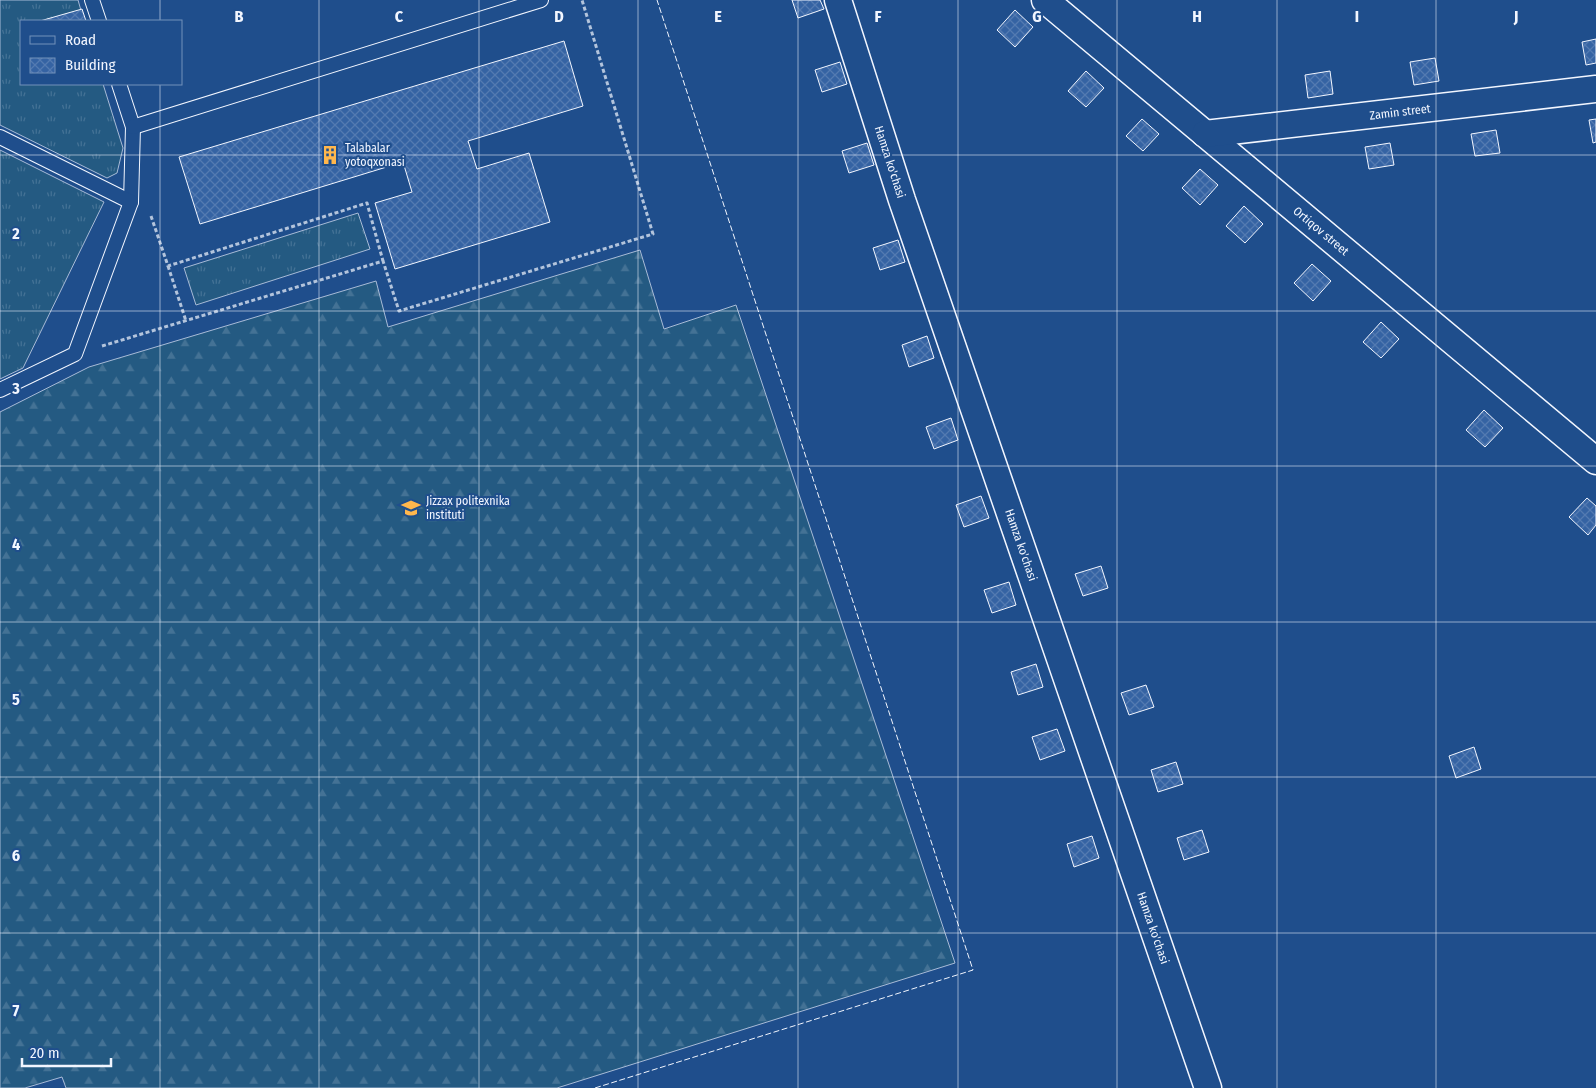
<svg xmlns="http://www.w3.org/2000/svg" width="1596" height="1088" font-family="'Fira Sans Condensed',sans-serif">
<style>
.grass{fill:url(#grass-tufts);stroke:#a8bbd7}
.forest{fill:url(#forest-firs);stroke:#a8bbd7}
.building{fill:url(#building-cross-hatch);stroke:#f2f6ff}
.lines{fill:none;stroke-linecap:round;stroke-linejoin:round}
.service-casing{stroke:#f2f6ff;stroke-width:16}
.minor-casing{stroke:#f2f6ff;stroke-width:29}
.path{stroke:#b3c4dc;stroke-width:3;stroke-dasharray:4 2.5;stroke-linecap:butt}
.service{stroke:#1f4e8c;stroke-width:14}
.minor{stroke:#1f4e8c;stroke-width:26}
.fence{stroke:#f2f6ff;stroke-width:1;stroke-dasharray:6 2.5;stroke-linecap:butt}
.grid{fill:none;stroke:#f2f6ff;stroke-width:1;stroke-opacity:0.55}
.labels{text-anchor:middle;stroke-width:4;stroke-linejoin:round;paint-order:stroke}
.street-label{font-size:12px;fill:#f2f6ff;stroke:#1f4e8c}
.poi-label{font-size:12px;fill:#f2f6ff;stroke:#1f4e8c;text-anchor:start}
.grid-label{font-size:16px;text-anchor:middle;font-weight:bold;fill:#f2f6ff;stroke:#1f4e8c;stroke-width:4;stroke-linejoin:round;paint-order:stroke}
</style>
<defs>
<pattern id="grass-tufts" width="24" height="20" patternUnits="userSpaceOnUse" patternTransform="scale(1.25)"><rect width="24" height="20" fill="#245a82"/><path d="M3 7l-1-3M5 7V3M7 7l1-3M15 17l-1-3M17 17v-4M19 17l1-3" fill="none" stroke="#447295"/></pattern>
<pattern id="forest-firs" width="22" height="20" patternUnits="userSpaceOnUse" patternTransform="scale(1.25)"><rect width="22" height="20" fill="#245a82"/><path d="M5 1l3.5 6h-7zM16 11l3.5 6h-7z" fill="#447295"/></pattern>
<pattern id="building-cross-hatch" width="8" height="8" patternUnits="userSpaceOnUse" patternTransform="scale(1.25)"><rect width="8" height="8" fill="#3563a3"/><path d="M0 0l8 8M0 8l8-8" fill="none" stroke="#537ab1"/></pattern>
</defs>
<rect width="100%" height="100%" fill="#1f4e8c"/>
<g class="grass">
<path d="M0 0H78L84 21H21V84H103L123 148 117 173 107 178 0 125Z"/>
<path d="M0 150 104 202 23 368 0 379Z"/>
<path d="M358 213 370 249 196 305 184 268Z"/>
</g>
<path class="forest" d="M640 250 664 329 736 305 955 963 557 1088H66L62 1077 25 1088H0V412L89 367 376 281 388 327Z"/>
<g class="building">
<path d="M792 0H820L824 9 798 18Z"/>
<path d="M82 9 86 21H40Z"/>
<path d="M1015 10 1033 27 1015 47 997 30Z"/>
<path d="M1596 39V63L1586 65 1582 42Z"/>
<path d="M564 41 583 106 468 141 477 169 529 153 550 222 395 269 375 203 412 192 403 162 200 224 179 157Z"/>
<path d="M1435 58 1439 81 1414 85 1410 62Z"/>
<path d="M840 62 847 84 822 92 815 70Z"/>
<path d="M1086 71 1104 88 1086 107 1068 91Z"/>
<path d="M1330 71 1333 94 1308 98 1305 75Z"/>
<path d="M1142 119 1159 134 1143 151 1126 136Z"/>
<path d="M1596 119V142L1593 143 1589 120Z"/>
<path d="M1496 130 1500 153 1475 156 1471 134Z"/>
<path d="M867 143 874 165 849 173 842 151Z"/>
<path d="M1390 143 1394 165 1369 169 1365 147Z"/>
<path d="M1200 169 1218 185 1200 205 1182 188Z"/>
<path d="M1244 206 1263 224 1245 243 1226 226Z"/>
<path d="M898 240 905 262 880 270 873 248Z"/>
<path d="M1312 264 1331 281 1313 301 1294 283Z"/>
<path d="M1381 322 1399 339 1381 358 1363 342Z"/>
<path d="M927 336 934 358 909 367 902 345Z"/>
<path d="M1484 410 1503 428 1485 447 1466 430Z"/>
<path d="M951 418 958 440 934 449 926 427Z"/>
<path d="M981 496 989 518 964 527 956 505Z"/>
<path d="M1587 498 1596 506V525L1588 535 1569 517Z"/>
<path d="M1101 566 1108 588 1083 596 1075 574Z"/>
<path d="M1009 582 1016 605 992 613 984 590Z"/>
<path d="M1036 664 1043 687 1018 695 1011 672Z"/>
<path d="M1146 685 1154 707 1129 715 1121 693Z"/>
<path d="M1057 729 1065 751 1040 760 1032 737Z"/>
<path d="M1474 747 1481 769 1456 778 1449 756Z"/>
<path d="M1176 762 1183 784 1158 792 1151 770Z"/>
<path d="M1202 830 1209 852 1184 860 1177 838Z"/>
<path d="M1092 836 1099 858 1074 867 1067 844Z"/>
</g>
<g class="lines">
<g class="service-casing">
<g id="service">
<path d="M92 0 99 21"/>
<path d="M119 84 133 127 131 202"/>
<path d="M133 127 541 0"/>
<path d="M0 137 131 202 75 354 0 390"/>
</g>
</g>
<g class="minor-casing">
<g id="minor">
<path d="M838 0 902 200 1208 1088"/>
<path d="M1045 0 1596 461"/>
<path d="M1205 134 1596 89"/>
</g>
</g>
<g class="path">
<path d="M151 216 168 266 367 203 383 261"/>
<path d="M168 266 186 321"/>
<path d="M102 346 383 261 399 311 653 234 582 0"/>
</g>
<use href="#service" class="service"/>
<use href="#minor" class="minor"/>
<path class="fence" d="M595 1088 973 970 657 0"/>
</g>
<path class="grid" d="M160 0V21M319 0V1088M479 0V1088M638 0V1088M798 0V1088M958 0V1088M1117 0V1088M1277 0V1088M1436 0V1088M160 84V1088M0 155H1596M0 311H1596M0 466H1596M0 622H1596M0 777H1596M0 933H1596"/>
<defs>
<g id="building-bare" transform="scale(1.5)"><path d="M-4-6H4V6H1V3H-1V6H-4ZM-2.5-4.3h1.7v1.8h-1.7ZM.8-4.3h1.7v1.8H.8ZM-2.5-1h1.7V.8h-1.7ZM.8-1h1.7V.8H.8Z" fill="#ffb74d" stroke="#1f4e8c" stroke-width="2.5" paint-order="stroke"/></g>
<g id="university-bare" transform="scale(1.5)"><path d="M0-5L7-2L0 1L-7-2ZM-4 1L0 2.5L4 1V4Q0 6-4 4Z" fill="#ffb74d" stroke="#1f4e8c" stroke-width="2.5" paint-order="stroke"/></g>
</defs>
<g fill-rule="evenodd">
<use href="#building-bare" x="330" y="155"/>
<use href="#university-bare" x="411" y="508"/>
</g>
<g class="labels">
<g class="street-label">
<text transform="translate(1400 112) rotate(-7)" y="4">Zamin street</text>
<text transform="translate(890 162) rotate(72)" y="4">Hamza ko'chasi</text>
<text transform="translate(1321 231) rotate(40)" y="4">Ortiqov street</text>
<text transform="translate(1021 545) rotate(71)" y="4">Hamza ko'chasi</text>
<text transform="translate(1153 928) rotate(71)" y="4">Hamza ko'chasi</text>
</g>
<g class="poi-label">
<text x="345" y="152">Talabalar<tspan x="345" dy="14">yotoqxonasi</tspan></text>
<text x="426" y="505">Jizzax politexnika<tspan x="426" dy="14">instituti</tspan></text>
</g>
</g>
<g class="grid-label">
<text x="239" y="22">B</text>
<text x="399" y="22">C</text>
<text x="559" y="22">D</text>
<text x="718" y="22">E</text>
<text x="878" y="22">F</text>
<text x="1037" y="22">G</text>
<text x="1197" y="22">H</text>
<text x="1357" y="22">I</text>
<text x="1516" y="22">J</text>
<text x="16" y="239">2</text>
<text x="16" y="394">3</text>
<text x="16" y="550">4</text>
<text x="16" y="705">5</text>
<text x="16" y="861">6</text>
<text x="16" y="1016">7</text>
</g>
<rect x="20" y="20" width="162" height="65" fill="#1f4e8c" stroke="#7391ba"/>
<rect x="30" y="36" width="25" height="8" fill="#1f4e8c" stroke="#7391ba"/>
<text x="65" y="45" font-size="15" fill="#f2f6ff">Road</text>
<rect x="30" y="58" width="25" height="15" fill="url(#building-cross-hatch)" stroke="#7391ba"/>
<text x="65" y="70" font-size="15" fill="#f2f6ff">Building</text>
<path d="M22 1058v8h89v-8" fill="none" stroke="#f2f6ff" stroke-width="2.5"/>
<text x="30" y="1058" font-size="15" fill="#f2f6ff" stroke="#1f4e8c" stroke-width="4" paint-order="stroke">20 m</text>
</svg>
